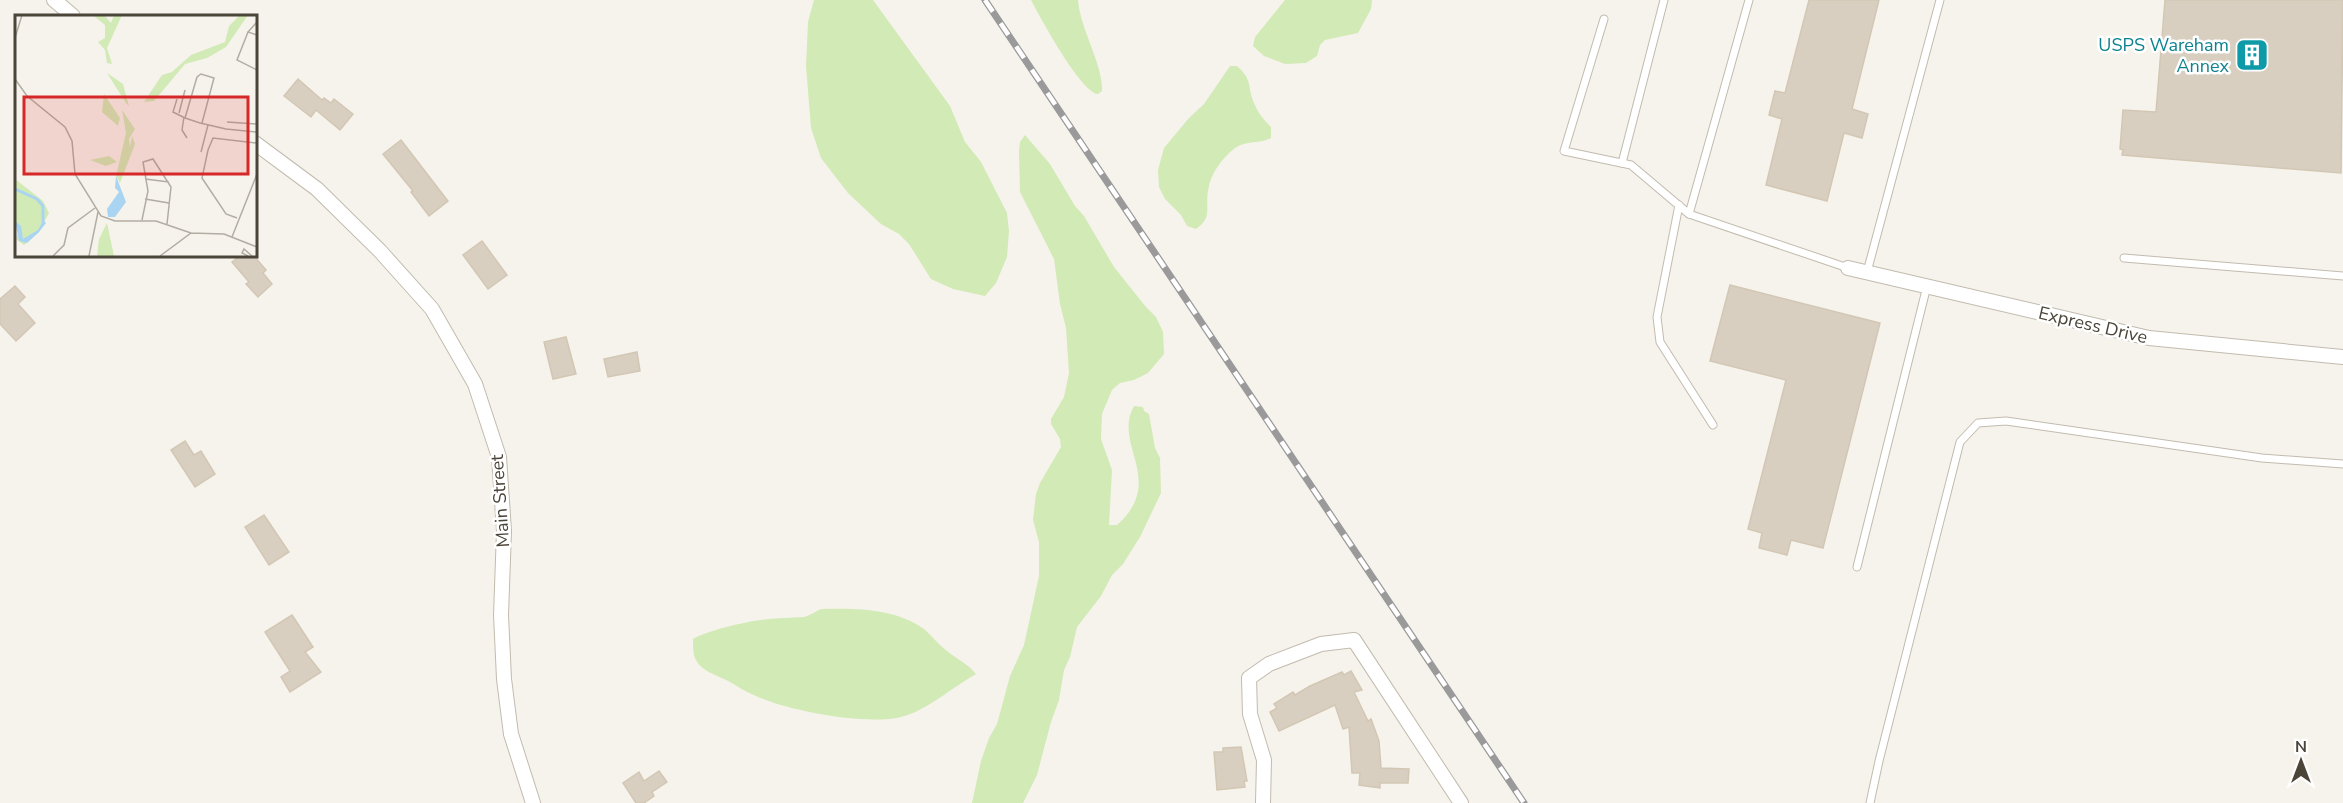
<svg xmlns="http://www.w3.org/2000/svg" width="2343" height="803" font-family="'Nunito Sans',sans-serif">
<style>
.green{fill:#d2eab5}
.building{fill:#d8cfc1;stroke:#d3c7b4;stroke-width:1.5}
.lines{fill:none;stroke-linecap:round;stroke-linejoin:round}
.lane-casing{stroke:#c2bbae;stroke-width:9}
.street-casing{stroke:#c2bbae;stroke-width:16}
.lane{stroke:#fff;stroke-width:7}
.street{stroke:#fff;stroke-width:14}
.rail-casing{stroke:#9a9a9a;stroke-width:7}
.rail{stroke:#fff;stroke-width:4.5;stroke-dasharray:14;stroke-linecap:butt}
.labels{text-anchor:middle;stroke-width:5;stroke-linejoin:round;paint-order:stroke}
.culture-label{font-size:18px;fill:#0d838f;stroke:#fff;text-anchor:end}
.street-label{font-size:18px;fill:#4b4439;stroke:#fff}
.inset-river{fill:none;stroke:#a9d4f2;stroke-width:3}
.inset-road{fill:none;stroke:#b2ada4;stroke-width:1.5}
.view{fill:#d62828;fill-opacity:0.15;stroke:#d62828;stroke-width:3}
.inset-edge{fill:none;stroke:#4b4439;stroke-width:3}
</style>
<rect width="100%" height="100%" fill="#f6f3ec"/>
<g class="green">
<path d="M814 0H873L950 106 965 142 981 162 1007 213 1009 231 1007 257 996 283 985 296 953 289 931 279 909 244 899 234 881 224 848 193 821 158 811 128 806 66 808 22Z"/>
<path d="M1031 0H1078C1080 29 1103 64 1102 91L1098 94C1081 93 1040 17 1031 0Z"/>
<path d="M1285 0H1372L1371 9 1358 33 1325 40 1320 45 1317 56 1306 63 1285 64 1264 56 1253 46 1255 37Z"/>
<path d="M1230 66H1237C1253 80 1247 86 1254 103 1258 113 1264 120 1271 127V138C1260 144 1246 140 1235 148 1222 158 1210 174 1208 191 1205 209 1213 217 1196 229L1187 226 1181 215 1165 199 1159 187 1158 170 1164 148 1189 118 1204 104Z"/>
<path d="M1025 135 1050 164 1075 206 1084 216 1114 267 1146 307 1156 317 1163 332 1164 354 1148 373 1134 380 1120 383 1112 390 1102 414 1101 439 1112 470 1109 525H1117C1167 480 1112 445 1134 406L1143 407 1144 411 1149 414 1155 448 1160 458 1161 493 1140 537 1123 564 1112 575 1101 596 1077 627 1070 657 1064 670 1059 700 1051 722 1037 775 1023 803H972L981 761 989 738 997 724 1010 676 1024 645 1039 576V542L1033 520 1036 494 1040 483 1061 447 1060 439 1051 424V419L1064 397 1069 373 1066 328 1060 304 1054 259 1020 192 1019 151 1020 142Z"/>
<path d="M821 609C855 608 895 608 924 629 932 636 939 645 947 651 957 659 968 664 976 674 951 688 923 714 896 718 859 724 789 711 756 696 745 692 735 684 724 679 713 674 700 670 695 658 693 653 693 645 693 639 706 631 744 622 761 620 775 618 790 618 804 617 809 616 816 611 821 609Z"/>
</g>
<g class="building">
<path d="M1809 0H1879L1852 109 1868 114 1862 138 1844 133 1827 201 1766 185 1782 119 1769 115 1775 91 1785 93Z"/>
<path d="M2165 0H2343L2341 173 2122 155 2123 150 2120 149 2123 110 2156 112Z"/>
<path d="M298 79 322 100 324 98 331 103 334 99 353 114 340 130 316 110 311 117 284 96Z"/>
<path d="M401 140 448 201 429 216 411 192 413 191 383 154Z"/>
<path d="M482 241 507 275 488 289 463 255Z"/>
<path d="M241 255H253L266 270 263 273 272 284 258 297 246 284 249 282 232 262Z"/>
<path d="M1730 285 1880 323 1823 548 1791 540 1787 555 1759 548 1762 533 1748 529 1786 380 1710 361Z"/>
<path d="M15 286 25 297 18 304 35 323 16 341 0 324V299Z"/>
<path d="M566 337 576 374 553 379 544 342Z"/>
<path d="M637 352 640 371 608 377 604 359Z"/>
<path d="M185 441 194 455 201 451 215 474 195 487 171 450Z"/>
<path d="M264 515 289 552 269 565 245 527Z"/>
<path d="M292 615 313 647 305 652 321 672 290 692 281 677 290 671 265 632Z"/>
<path d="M1351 671 1362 690 1354 692 1368 721 1371 719 1379 741 1381 768 1409 769 1408 783H1380V788L1359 785 1360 773H1352L1349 727 1343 729 1335 705 1279 731 1270 712 1277 708 1274 704 1293 692 1295 695 1310 686 1342 672 1344 675Z"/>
<path d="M1241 747 1247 781H1244L1245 787 1217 790 1214 752H1223V748Z"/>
<path d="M659 771 667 782 652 792 654 796 644 803H636L623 783 639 772 644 781Z"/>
</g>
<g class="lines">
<g class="lane-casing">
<g id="lane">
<path d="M1749 0 1689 214 1848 268"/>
<path d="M1604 19 1564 151 1631 165 1689 214"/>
<path d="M1622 163 1664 0"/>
<path d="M1679 205 1657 317 1660 342 1713 425"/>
<path d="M2124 258 2343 276"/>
<path d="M1867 272 1940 0"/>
<path d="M1857 567 1927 286"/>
<path d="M1870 803 1879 761 1960 442 1978 423 2006 421 2262 458 2343 464"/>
</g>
</g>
<g class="street-casing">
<g id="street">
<path d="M54 0 73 16"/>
<path d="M255 143 317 189 380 251 432 309 475 384 499 457 504 531 501 615 504 679 511 734 533 803"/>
<path d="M1848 268 2149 338 2343 357"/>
<path d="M1263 803 1264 760 1250 714 1249 678 1269 664 1321 644 1354 640 1461 803"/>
</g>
</g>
<use href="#lane" class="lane"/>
<use href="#street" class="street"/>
<g class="rail-casing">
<path id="rail" d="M985 0 1524 803"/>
</g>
<use href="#rail" class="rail"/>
</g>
<defs>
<g id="building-square" transform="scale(1.725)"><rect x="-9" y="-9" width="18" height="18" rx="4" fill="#0f9aa8" stroke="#fff"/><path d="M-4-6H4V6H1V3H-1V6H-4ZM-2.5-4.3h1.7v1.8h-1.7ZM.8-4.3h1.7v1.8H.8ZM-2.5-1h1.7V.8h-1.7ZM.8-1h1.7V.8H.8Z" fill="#fff"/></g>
</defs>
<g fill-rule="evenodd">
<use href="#building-square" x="2252" y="55"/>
</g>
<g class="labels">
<g class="culture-label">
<text x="2229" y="51">USPS Wareham<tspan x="2229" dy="21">Annex</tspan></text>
</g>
<g class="street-label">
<text transform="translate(2093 325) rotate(13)" y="6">Express Drive</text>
<text transform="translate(500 501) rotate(-94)" y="6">Main Street</text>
</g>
</g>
<g transform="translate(15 15)">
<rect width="242" height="242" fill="#f6f3ec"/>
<path d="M89 0 96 8 99 0H107L92 33 97 49 92 48 90 35 83 27 90 23V10L79 1ZM225 0H233L211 32 192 43 170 49 139 86 129 87 147 60 157 57 176 40 210 27 214 11ZM92 58 108 69 114 91 111 88ZM89 79 105 103 103 111 87 97ZM107 95 120 114 114 124 115 132 117 121 120 129 105 168 101 161 111 118ZM94 141 102 147 91 151 75 145ZM0 164 28 186 34 198 24 217 9 230 1 224 4 216 0 209ZM92 208 99 241H82L84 224Z" fill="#d2eab5"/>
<path d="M101 161 111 187 100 202H93L92 194 104 177 100 173ZM28 205 31 208 24 217 12 228 4 226 0 206 6 211 8 224 23 215Z" fill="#a9d4f2"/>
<path class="inset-river" d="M0 174 22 184 28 191V207"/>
<path class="inset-road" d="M242 7 233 17 242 20M233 17 222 45 242 55M0 23 7 0M0 64 12 81 50 112 57 126 60 159 86 201 100 206H141L176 218M162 84 158 97 170 103M164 98 170 75M169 102 167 115 172 123M212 107 242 109M187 108 199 63 186 59 182 62 170 103 185 108 211 114 242 117M186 137 193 110M130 164 154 167M130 184 154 188M222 203 211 199 187 163 193 135 198 123 242 128M127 205 133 176 128 147 138 144 156 172 152 209M217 222 242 159M38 241 49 230 53 213 80 193M74 241 83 197M145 241 176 218 209 219 242 232M233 241 227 238 229 234 237 241"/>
<path class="view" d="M9 82H233V159H9Z"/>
<rect width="242" height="242" class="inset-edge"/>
</g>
<g transform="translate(2301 761)" stroke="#ffffff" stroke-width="4.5" paint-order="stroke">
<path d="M0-4.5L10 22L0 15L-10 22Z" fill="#4b4439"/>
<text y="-9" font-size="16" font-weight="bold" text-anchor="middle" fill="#4b4439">N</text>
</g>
</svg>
